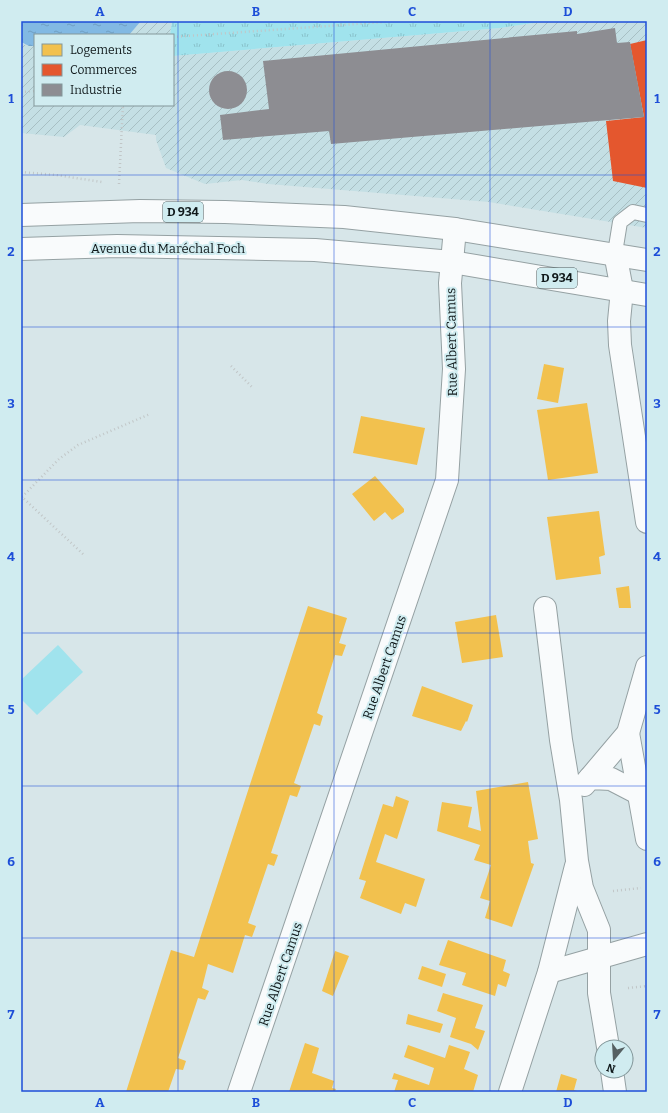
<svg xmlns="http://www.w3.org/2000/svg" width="668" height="1113" font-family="Bitter,serif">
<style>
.industrial{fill:url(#industrial-furrows)}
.grass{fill:url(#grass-tufts)}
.park{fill:#a0e3ed}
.water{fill:url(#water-ripples)}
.homes{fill:#f2c14e}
.shops{fill:#e4572e}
.industry{fill:#8d8d92}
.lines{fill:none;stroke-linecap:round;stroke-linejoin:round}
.lane-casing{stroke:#95a1a3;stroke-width:16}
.street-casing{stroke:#95a1a3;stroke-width:24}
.primary-casing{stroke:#95a1a3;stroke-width:24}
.path{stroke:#c1c6c7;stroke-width:2.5;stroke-dasharray:1 3;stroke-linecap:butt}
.lane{stroke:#f9fbfc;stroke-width:14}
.street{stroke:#f9fbfc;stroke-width:22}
.primary{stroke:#f9fbfc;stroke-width:22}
.grid{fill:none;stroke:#1d4ed8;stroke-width:1;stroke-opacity:0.55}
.labels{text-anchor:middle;stroke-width:4;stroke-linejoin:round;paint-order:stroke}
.shield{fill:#d0ecf0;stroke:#49585a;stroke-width:1}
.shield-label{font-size:12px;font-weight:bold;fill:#0f181a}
.street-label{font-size:13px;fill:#0f181a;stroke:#d0ecf0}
.neatline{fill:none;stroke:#1d4ed8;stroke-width:1.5}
.grid-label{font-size:13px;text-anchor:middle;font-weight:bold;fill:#1d4ed8}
</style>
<defs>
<pattern id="industrial-furrows" width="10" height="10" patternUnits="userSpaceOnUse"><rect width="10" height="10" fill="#c4dfe4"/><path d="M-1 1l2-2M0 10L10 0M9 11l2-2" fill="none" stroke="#a7bfc3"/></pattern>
<pattern id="grass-tufts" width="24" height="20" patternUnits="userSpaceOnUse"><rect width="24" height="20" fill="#a0e3ed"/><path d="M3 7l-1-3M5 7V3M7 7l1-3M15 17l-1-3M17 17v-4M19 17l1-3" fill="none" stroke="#89c2cb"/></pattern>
<pattern id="water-ripples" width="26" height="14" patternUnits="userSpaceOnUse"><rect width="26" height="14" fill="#82b9e3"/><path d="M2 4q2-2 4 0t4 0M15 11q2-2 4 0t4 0" fill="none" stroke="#6f9ec2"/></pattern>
</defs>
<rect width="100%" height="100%" fill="#d7e6e9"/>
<g class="industrial">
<path d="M141 21H172L170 35H129Z"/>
<path d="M548 21H647V228L489 202 268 184 242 180 205 184 166 168 156 140V135L80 125 64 137 21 133V43L29 46H35V105H173V56L500 28Z"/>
</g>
<path class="grass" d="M172 21H548L500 28 173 56V35H170Z"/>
<path class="park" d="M58 645 83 672 37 715 21 699V680Z"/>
<path class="water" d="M21 21H141L129 35H35V46H29L21 42Z"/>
<g class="homes">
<path d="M544 364 564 368 558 403 537 399Z"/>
<path d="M587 403 598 473 548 480 537 410Z"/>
<path d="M361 416 425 428 417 465 353 453Z"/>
<path d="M375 476 404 509V512L392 520 385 512 374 521 352 494Z"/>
<path d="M599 511 605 555 599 557 601 574 556 580 547 517Z"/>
<path d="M629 586 631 608H619L616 588Z"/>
<path d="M308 606 347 618 339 643 346 645 342 656 335 655 317 713 323 716 320 726 314 724 294 783 301 786 297 797 290 795 271 853 278 855 274 866 268 864 248 923 256 926 252 937 245 935 233 973 208 964 202 988 209 991 205 1000 198 998 178 1058 186 1061 183 1070 176 1069 168 1092H126L171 950 194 957Z"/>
<path d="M496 615 503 657 462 663 455 622Z"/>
<path d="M422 686 473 705 467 722 466 721 461 731 412 716Z"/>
<path d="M528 782 538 839 528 841 531 863 534 864 512 927 485 918 490 901 480 898 491 865 474 860 480 845 437 831 442 802 472 807 468 827 481 831 476 791Z"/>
<path d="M396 796 409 801 397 839 385 834 376 862 425 879 416 907 405 903 401 914 360 898 366 881 359 879 383 804 393 807Z"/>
<path d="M448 940 506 960 503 971 510 974 506 987 498 984 495 996 462 985 466 973 439 965Z"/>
<path d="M335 951 349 956 333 996 322 991Z"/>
<path d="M422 966 446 974 442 987 418 979Z"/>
<path d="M443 993 483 1005 475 1028 485 1031 478 1050 471 1044 450 1037 456 1018 437 1011Z"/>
<path d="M408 1014 443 1024 440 1033 406 1024Z"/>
<path d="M305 1043 319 1048 312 1073 334 1081 332 1088 336 1089 335 1092H289Z"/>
<path d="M408 1045 445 1058 449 1045 470 1052 464 1069 478 1075 473 1092H394L398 1080 392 1079 394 1073 429 1085 434 1068 404 1057Z"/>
<path d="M561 1074 577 1079 574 1090 580 1092H556Z"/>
</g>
<path class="shops" d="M647 40V188L613 181 606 121 644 117 630 44Z"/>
<g class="industry">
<path d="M615 28 617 43 630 42 644 117 331 144 329 131 223 140 220 115 269 109 263 61 577 31V34Z"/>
<circle cx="228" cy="90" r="19"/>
</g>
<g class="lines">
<g class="lane-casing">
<path id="lane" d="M615 253 620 222 633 212 647 215"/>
</g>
<g class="street-casing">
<g id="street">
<path d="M615 253 622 290 619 321 620 345 647 522"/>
<path d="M545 608 561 740 571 800 577 861 582 888 599 930V993L608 1047"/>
<path d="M628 733 647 839"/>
<path d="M590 778 628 733 647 667"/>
<path d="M584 785 590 778 611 779 638 793"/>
<path d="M549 972 647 944"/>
<path d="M612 1071 615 1092"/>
<path d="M239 1092 447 480 454 369 450 283 455 229"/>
<path d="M510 1092 549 972 576 866"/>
</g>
</g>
<g class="primary-casing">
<g id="primary">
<path d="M21 215 140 211 225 212 344 217 455 229 647 260"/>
<path d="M21 249 117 246 315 250 452 262 647 295"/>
</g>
</g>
<g class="path">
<path d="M173 37 398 21"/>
<path d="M21 92 35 91"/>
<path d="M21 172 56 175 102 182"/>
<path d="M119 184 123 105"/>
<path d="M231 366 253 388"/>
<path d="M21 496 84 555"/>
<path d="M22 497 59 459 78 445 150 414"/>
<path d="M613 891 641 888"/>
<path d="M628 988 647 986"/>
</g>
<use href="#lane" class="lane"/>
<use href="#street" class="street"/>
<use href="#primary" class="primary"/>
</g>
<path class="grid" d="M178 21V1092M334 21V1092M490 21V1092M21 175H647M21 327H647M21 480H647M21 633H647M21 786H647M21 938H647"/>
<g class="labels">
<g class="shield">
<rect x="163" y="202" width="40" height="20" rx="3"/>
<rect x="537" y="268" width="40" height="20" rx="3"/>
</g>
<g class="shield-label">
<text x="183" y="216">D 934</text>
<text x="557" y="282">D 934</text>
</g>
<g class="street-label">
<text x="168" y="253">Avenue du Maréchal Foch</text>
<text transform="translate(451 342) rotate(-91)" y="5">Rue Albert Camus</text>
<text transform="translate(384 667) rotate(-71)" y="5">Rue Albert Camus</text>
<text transform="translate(280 974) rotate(-71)" y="5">Rue Albert Camus</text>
</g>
</g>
<rect width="668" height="1113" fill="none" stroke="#d0ecf0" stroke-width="44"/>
<rect x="34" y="34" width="140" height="72" fill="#d0ecf0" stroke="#83979a"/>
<rect x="42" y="44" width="20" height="12" fill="#f2c14e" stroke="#83979a"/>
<text x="70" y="54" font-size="12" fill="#0f181a">Logements</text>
<rect x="42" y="64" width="20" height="12" fill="#e4572e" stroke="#83979a"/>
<text x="70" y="74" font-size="12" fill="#0f181a">Commerces</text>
<rect x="42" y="84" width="20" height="12" fill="#8d8d92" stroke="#83979a"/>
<text x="70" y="94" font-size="12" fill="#0f181a">Industrie</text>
<g transform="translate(614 1059) rotate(198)"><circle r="19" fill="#d0ecf0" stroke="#83979a"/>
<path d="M0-3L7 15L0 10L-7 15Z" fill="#556062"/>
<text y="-6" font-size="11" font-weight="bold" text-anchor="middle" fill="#0f181a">N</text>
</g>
<rect x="22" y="22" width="624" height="1069" class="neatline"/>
<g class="grid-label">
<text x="100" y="16">A</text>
<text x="256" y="16">B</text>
<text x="412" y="16">C</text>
<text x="568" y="16">D</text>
<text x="11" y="103">1</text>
<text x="657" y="103">1</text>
<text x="11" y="256">2</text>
<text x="657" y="256">2</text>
<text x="11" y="408">3</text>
<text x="657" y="408">3</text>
<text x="11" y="561">4</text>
<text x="657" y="561">4</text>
<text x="11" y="714">5</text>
<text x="657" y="714">5</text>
<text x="11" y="866">6</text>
<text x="657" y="866">6</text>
<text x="11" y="1019">7</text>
<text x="657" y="1019">7</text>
<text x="100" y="1107">A</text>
<text x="256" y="1107">B</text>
<text x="412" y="1107">C</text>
<text x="568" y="1107">D</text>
</g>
</svg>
